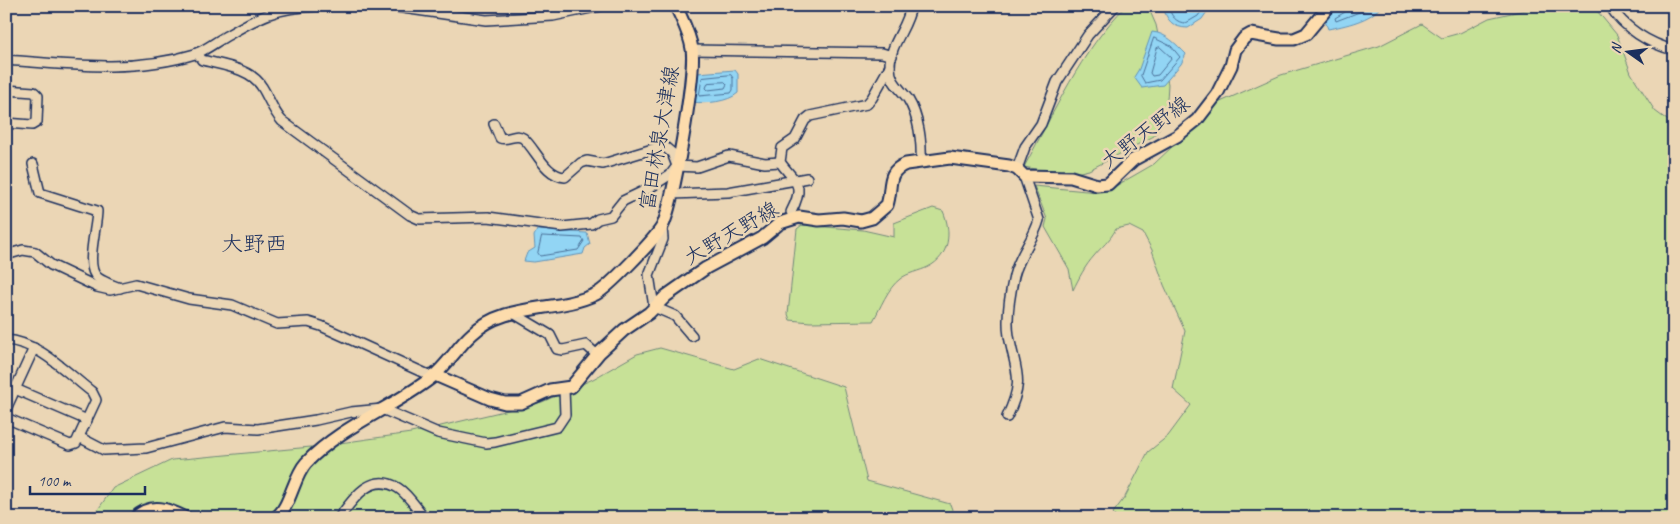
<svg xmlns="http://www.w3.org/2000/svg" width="1680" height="524" font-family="Caveat,'Klee One',sans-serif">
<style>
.green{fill:#c7e197;stroke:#71887a}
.water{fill:#92d5f4;stroke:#6293b8}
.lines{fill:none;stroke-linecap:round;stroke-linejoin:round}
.shore{stroke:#4b719a;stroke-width:1}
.minor-casing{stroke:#1b2f5e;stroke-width:12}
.major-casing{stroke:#1b2f5e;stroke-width:15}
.minor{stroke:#ebd6b5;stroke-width:9}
.major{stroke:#fddcac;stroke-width:11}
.labels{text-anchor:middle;stroke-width:5;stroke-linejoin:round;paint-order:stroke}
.street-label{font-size:21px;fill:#1b2f5e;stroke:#ebd6b5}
.neighbourhood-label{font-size:22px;fill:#1b2f5e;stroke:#ebd6b5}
</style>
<rect width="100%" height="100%" fill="#ebd6b5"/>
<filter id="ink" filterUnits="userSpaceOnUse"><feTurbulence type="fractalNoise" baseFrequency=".02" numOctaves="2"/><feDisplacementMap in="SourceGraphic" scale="10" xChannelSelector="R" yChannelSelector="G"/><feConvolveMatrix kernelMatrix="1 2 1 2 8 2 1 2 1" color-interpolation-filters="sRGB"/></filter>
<g filter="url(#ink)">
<g class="green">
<path d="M1126 6H1144L1149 9 1156 25 1168 84 1166 117 1154 136 1089 170 1067 175 1024 167C1055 111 1080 52 1126 6Z"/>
<path d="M1543 6H1593L1617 35 1631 73 1655 111 1674 125V518H1117L1113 513 1125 497 1148 452 1168 436 1191 405 1173 389 1185 331 1164 285 1152 250 1143 233 1129 226 1116 229C1108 243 1103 245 1094 256 1085 266 1079 278 1073 290L1069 269 1045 227 1047 219 1034 186 1097 192 1114 187 1154 164 1218 103 1281 75 1379 46 1422 24 1442 38 1460 33 1489 18Z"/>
<path d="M933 208 943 211C952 232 950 256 928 267 920 271 907 273 900 279 887 289 881 307 873 321L810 322 790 320 788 314 797 229 802 225 863 230 894 237V223Z"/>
<path d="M660 348 734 369 759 359 844 387 867 481 950 504 955 518H92L113 488 172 460 311 447 411 433 542 402 593 379 637 354Z"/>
</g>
<g class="water">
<path d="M1163 6H1211L1202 19 1188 28C1173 28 1166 20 1163 6Z"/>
<path d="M1346 6H1381C1372 20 1344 26 1328 29L1325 21 1334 12Z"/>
<path d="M1152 32C1166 33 1176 44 1186 54L1181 64 1163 85 1142 88 1134 77 1139 69Z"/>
<path d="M735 70 738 74V93C728 102 706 104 693 102L697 73Z"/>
<path d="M537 230 587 233 590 244 585 248 583 254 534 262 524 261 527 253 535 248 534 236Z"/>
</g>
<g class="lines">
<g class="shore">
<path d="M1168 6C1171 16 1176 23 1186 23L1198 16 1205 6"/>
<path d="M1346 6 1345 12 1335 18 1336 21 1375 6"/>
<path d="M1154 38 1171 46 1180 57 1160 80 1145 83 1141 76Z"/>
<path d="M1160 47 1172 58 1158 75 1152 76 1150 73 1157 48Z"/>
<path d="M731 75 733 78V90L731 93 699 96 702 78Z"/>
<path d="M725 82 727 84 725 88 708 90 706 88 708 83Z"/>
<path d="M542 236 582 238 584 241 578 250 540 256 538 253Z"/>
</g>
<g class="minor-casing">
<g id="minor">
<path d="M389 6 486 20 553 16 601 6"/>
<path d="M911 6C908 28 889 44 890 67 890 82 900 88 908 99 919 117 922 142 921 162"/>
<path d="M1610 6C1624 28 1649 44 1674 50"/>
<path d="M692 50 882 53 892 56"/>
<path d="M197 53 202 60C221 65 251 68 262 87 269 98 273 111 282 121L410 215 419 219 488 217 562 227 591 224 598 219 611 216 623 201 648 189 671 174 677 166"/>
<path d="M6 60C70 65 133 73 195 54 206 50 217 41 228 35 262 15 276 8 316 6"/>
<path d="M6 90 34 92 38 96 37 122 32 125 6 123"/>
<path d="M494 124 500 138C508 141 515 133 523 138 536 149 545 176 565 177L581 163 587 161 603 164 659 147H665L672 153 677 166"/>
<path d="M33 164 40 193 97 211C97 228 84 268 98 278 105 283 113 285 120 288"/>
<path d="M677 166 697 167 729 156 765 163 780 162"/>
<path d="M1017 169 1025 147 1041 124 1057 82 1088 35 1115 6"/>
<path d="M672 194 728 192 807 178"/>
<path d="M791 212C806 183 795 183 780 162L782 148 795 139 805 120 810 116 867 104 872 98 890 66"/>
<path d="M662 227 663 239 649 275 654 307 675 316 692 336"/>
<path d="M6 255 23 250 35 252 51 265 97 287 110 290 136 284 189 299 232 305 277 324 308 322 321 326 433 377"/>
<path d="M513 313 550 335 557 349 563 350 586 345 597 355"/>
<path d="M6 340C39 342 67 373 92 392L96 400 76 443 70 445 6 418"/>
<path d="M6 385 87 420"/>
<path d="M6 409 34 348"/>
<path d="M1007 417C1025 379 1016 374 1009 336 1006 318 1010 294 1014 276 1019 255 1034 239 1039 220L1024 176"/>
<path d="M79 437 104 450 146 448 225 427 258 429 316 420 351 412 382 409 438 433 486 443 495 442 557 427 565 415 564 389"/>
<path d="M339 518C353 499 371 471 398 488 408 494 417 509 425 518"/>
</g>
</g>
<g class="major-casing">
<g id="major">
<path d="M435 375 490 399 505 403H521L550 390 571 387 599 353 624 330 649 313 666 296 706 268 762 238 780 223 799 217 819 220 843 218 861 221 872 218 887 205C893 188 885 172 906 164L950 158 1009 166 1017 169 1024 176 1071 177 1097 185 1108 184 1133 160 1177 136 1197 120 1217 94 1231 66 1235 50 1244 38 1251 34 1279 39H1294L1306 34 1329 6"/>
<path d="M135 518C151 502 169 509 186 518"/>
<path d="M275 518C290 509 293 477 306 463 341 426 391 409 431 378 447 366 457 347 472 334 505 302 556 313 596 294 608 288 654 240 662 227 673 206 696 73 692 49 690 34 682 20 676 6"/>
</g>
</g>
<use href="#minor" class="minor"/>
<use href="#major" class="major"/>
</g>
</g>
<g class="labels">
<g class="street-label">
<text transform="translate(1145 132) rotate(-37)" y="7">大野天野線</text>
<text transform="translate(659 138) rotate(-80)" y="7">富田林泉大津線</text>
<text transform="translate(731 233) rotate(-30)" y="7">大野天野線</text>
</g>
<g class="neighbourhood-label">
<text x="254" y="251">大野西</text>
</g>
</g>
<rect width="1680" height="524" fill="none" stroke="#ebd6b5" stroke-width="25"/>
<rect x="12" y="12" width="1655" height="499" fill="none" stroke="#1b2f5e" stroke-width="2" filter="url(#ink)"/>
<g transform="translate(1628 52) rotate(284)" stroke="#ebd6b5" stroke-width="4" paint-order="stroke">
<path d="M0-4L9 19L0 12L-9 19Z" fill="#1b2f5e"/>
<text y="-8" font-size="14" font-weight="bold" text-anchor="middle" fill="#1b2f5e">N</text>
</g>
<path d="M30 486v8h115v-8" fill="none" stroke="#1b2f5e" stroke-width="2.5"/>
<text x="38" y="486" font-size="15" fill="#1b2f5e" stroke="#ebd6b5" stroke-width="4" paint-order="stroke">100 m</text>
</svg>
